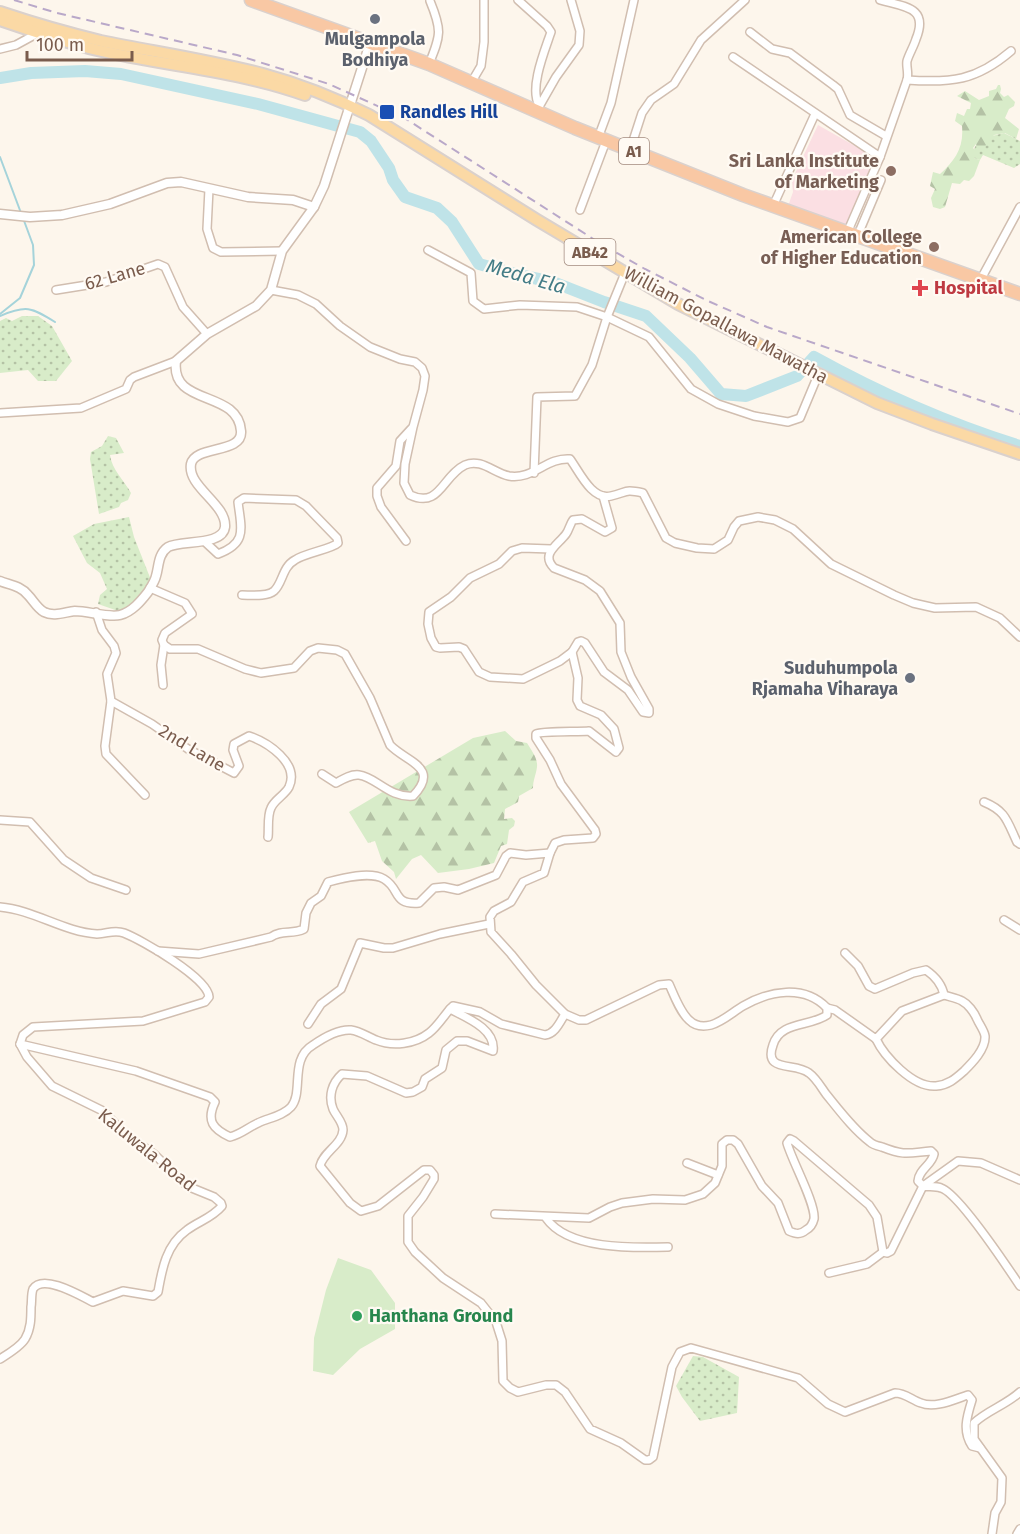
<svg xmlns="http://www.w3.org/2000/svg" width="1020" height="1534" font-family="'Fira Sans',sans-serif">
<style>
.medical{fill:#fbdfe3}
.grass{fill:url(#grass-dots)}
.forest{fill:url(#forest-firs)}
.pitch{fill:#d8ecc9}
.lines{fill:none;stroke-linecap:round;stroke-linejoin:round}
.stream{stroke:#a5d3da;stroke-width:2}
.river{stroke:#bfe3e8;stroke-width:12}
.minor-casing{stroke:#d1beb0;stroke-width:10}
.tertiary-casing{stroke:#d1beb0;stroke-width:11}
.primary-casing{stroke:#dad1cd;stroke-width:14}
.trunk-casing{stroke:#dad1cd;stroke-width:15}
.minor{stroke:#fff;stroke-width:7}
.tertiary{stroke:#fff;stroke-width:8}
.primary{stroke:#fbd9a5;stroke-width:10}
.trunk{stroke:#f9c8a4;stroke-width:12}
.rail{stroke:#b9a8c9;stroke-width:2;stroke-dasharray:9 6;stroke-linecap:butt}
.worship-dot{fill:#6b7280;stroke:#fffaf3;stroke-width:2}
.transit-dot{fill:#1a4fb4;stroke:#fffaf3;stroke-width:2}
.education-dot{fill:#8d6e63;stroke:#fffaf3;stroke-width:2}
.health-dot{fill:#e0444e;stroke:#fffaf3;stroke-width:2}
.leisure-dot{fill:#2e9e5b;stroke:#fffaf3;stroke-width:2}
.labels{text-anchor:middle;stroke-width:4.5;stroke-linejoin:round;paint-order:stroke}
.shield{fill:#fffaf3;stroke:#a28b7f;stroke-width:1.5}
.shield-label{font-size:16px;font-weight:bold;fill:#7a5c4d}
.worship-label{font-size:18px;font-weight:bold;fill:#5b616d;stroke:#fffaf3}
.transit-label{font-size:18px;font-weight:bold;fill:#164399;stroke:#fffaf3;text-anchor:start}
.education-label{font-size:18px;font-weight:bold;fill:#785e54;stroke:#fffaf3;text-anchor:end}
.street-label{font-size:18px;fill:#7a5c4d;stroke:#fffaf3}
.health-label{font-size:18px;font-weight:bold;fill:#be3a42;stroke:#fffaf3;text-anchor:start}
.leisure-label{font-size:18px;font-weight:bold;fill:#27864d;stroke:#fffaf3;text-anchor:start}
.water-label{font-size:20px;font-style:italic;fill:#437c86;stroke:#fffaf3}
</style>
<defs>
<pattern id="grass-dots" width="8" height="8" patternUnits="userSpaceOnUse" patternTransform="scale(1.5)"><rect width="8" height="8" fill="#d8ecc9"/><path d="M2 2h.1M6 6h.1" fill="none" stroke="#b4c2a5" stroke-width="1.8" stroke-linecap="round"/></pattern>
<pattern id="forest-firs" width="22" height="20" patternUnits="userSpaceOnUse" patternTransform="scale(1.5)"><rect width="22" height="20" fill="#d8ecc9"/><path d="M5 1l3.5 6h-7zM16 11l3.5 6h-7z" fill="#b4c2a5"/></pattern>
</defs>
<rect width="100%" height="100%" fill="#fdf6ec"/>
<path class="medical" d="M818 125 878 159 846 225 787 209 793 192 792 180Z"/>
<g class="grass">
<path d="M1004 133 1020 141V164L1014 168 983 155 980 160 974 158C971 138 990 137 1004 133Z"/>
<path d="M22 316H38L52 326 72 361 56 381H38L28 370 0 373V321L6 318 12 321Z"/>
<path d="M108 436 116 438 124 453 110 455C112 470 124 480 131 493L128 500 121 503 119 507 99 514 90 459 91 452 102 446Z"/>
<path d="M129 517 134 537 151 580 134 605 121 612 98 604 100 595 107 589 100 573 87 563 73 536 94 524Z"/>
<path d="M693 1356 703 1357 739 1377 737 1413 700 1421 682 1397 676 1386Z"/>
</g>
<g class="forest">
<path d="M998 85H1000L1001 89 1000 93 1004 97 1008 95 1015 102 1014 106 1009 109 1005 118 1019 129 1016 139 1005 133 994 135 983 149 977 148 976 144 973 148 976 151 974 155V158L980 160 974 176 969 181 964 180 960 184 952 183 945 207 940 209 933 207 931 198 935 189 930 186 933 172 940 174C955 160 964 148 962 126L955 121 957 113 964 116 967 109H970L971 103 957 96 965 91 979 100 989 96V91L996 89Z"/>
<path d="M505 731 516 741 527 743C531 750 538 758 537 767 536 775 533 780 533 788L519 796 518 802 505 809 504 819 512 818 515 821 514 826 509 830 507 844 501 846 494 863 469 869 438 873 421 855 412 859 396 879 394 872 382 861 375 841 368 843 349 812 473 738Z"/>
</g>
<path class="pitch" d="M338 1258 371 1270 395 1303V1329L360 1349 333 1375 313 1371 314 1338 326 1290Z"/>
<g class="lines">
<g class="stream">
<path d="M0 157 21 213"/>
<path d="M0 314 20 298 34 265 33 245 23 218"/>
<path d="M0 316C26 305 31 307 55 322"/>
</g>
<path class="river" d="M0 78 31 73 85 71 121 74 258 104 360 132 371 141 389 168 393 180 405 197 437 208 452 222 479 264 519 275 553 282 604 302 646 316 690 358 721 394 746 396 797 376 814 357C881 394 946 423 1020 446"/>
<g class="minor-casing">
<g id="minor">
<path d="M518 0 547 26 551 32C545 50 529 88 539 105"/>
<path d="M750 32 772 49 790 53 833 85 838 89 850 115 886 136"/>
<path d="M0 49 16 45 38 33"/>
<path d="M733 57 880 157"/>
<path d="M429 64C441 35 442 30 430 1"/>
<path d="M907 80C951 83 976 81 1011 51"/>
<path d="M471 83 481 66 484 42V0"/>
<path d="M536 112 556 77 579 45 580 31 571 0"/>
<path d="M598 138 611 103 634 0"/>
<path d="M630 150 642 113 651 100 674 84 701 40 745 0"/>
<path d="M209 189 207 229 213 248 221 252 282 251"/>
<path d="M773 206 815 114"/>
<path d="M580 210 606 141"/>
<path d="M847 233 880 157 907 80C909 73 906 67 907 61 909 54 914 46 916 39 929 7 905 7 880 0"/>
<path d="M857 237 881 180"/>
<path d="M428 250 471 273 473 301 484 309 520 305 577 307 607 317 649 337 691 389 718 404 754 416 788 422 800 418 818 375"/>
<path d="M981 279 1020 207"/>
<path d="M56 290 106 282 158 264 165 267 183 307 207 334"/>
<path d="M271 290 298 295 316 304 340 326 370 347 400 359 415 362 422 368 425 376 423 390 413 427 405 464 404 483 410 495C440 509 442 476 465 465 481 458 494 473 509 476 533 480 547 457 570 459 579 471 592 501 611 496 628 492 624 489 643 493L666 538 675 543 697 548 714 549 728 540 734 527 739 521 758 517 775 520 793 529 831 564 894 595 913 603 935 608 976 607 1000 618 1020 637"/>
<path d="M0 413 81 408 126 389 130 380 134 377 176 361"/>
<path d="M534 473 537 397 575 396 592 365 607 317 625 273"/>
<path d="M204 541 218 554C248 543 241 528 238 502L244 498 296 500 306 506 337 538 338 543C332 549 305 553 295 560 282 567 283 583 274 591 267 597 251 595 242 595"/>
<path d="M406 541 381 507 377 496V488L396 466 400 441 411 429"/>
<path d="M551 549 522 548 512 551 499 564 470 578 451 597 429 612 428 624 431 638 436 647 440 648 459 647 464 649 479 672 490 677 523 679 560 661 572 652"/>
<path d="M150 588 185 603 192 614 165 633 162 640 164 645 170 649H198L245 669 261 673 294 668 310 651 318 648 337 650 345 654 370 698 390 745C406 762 441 767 413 796 389 798 376 777 359 775 351 774 343 779 336 783L322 774"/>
<path d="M96 612 102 630 114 646 116 653 107 674 111 701 152 724 188 749 234 773 239 766 233 750 234 744 249 736C267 742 300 763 289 787 285 795 274 800 271 808 267 816 269 829 268 837"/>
<path d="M163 685 161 665 164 645"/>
<path d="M111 701 105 746 106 754 145 795"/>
<path d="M984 802C1006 811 1007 821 1017 842L1020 844"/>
<path d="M0 820 30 822 64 860 91 878 126 890"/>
<path d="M550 853 555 843 564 840 593 838 596 834 595 830 561 784 550 760 536 738V734C540 731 579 732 589 731L616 752 619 748 614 729 601 715 580 706 577 700 578 678 572 652 578 642 581 641 585 643 604 672 628 690 643 712 649 713V709L631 677 621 652 620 623 600 591 585 580 554 568C540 554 558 545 566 534 569 530 570 524 573 520L582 519 605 532 612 528 603 496"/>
<path d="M0 907C34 910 64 932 97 934 107 934 114 929 124 933 142 940 208 978 209 997L205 1002 143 1021 33 1027 23 1035 20 1044 27 1057 52 1086 103 1111 124 1133 154 1154 187 1186 214 1197 221 1203 222 1206C212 1218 199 1221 187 1230 166 1245 162 1269 158 1292L153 1296 123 1291 93 1302C81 1296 43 1273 33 1289 31 1294 32 1302 31 1307 31 1318 31 1329 25 1339 20 1347 8 1354 0 1359"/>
<path d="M1004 920 1020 930"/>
<path d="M158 951 199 954 271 937C282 929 292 935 304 929L306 913 311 903 321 896 328 882C343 878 370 871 384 879 401 889 392 905 419 903L434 888 444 887 458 890 496 875 506 856 510 853 526 855 550 853 544 873 523 882 511 902 494 911 490 917 491 932 511 954 536 985 565 1014 579 1020H586L659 985 669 984C674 995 680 1012 689 1020 695 1026 703 1027 711 1025 722 1022 733 1012 743 1006 769 991 804 984 827 1008V1015C810 1027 780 1021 773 1045 763 1073 795 1062 809 1073 816 1078 821 1087 826 1094 839 1110 853 1129 870 1142 873 1145 878 1146 882 1147 905 1156 908 1153 931 1151L934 1154C932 1165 919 1169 918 1181L923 1186"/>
<path d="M827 1008 835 1010 876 1039 902 1011 944 995C942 984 936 977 926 970L913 973 875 989 869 986 858 966 845 953"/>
<path d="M565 1014C560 1022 555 1034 545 1035L501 1024 480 1012 453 1006 450 1009C467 1018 496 1029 493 1051L467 1041H457L446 1050 442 1068 425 1079 422 1087 413 1092 406 1093 367 1076 342 1074C332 1083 328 1096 333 1109 336 1116 343 1122 343 1130 342 1145 323 1152 320 1166L350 1203 361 1211 378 1206 424 1170H430L434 1175V1179L423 1197 408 1216V1242L415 1252 443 1278 481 1303 496 1322 502 1341 503 1381 510 1388 518 1392 546 1385H556L565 1392 590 1429 621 1443 645 1460H649L653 1457 672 1367 680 1352 691 1348 798 1378 828 1404 845 1412 895 1393C905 1393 912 1400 921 1403 935 1409 955 1399 968 1395L972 1400C967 1416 962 1431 972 1446L980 1448"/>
<path d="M308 1024 321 1004 341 989 360 943 384 948H393L440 934 489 924"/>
<path d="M876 1039C884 1056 913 1088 936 1086 948 1085 955 1079 964 1071 972 1063 986 1049 985 1036 984 1030 979 1024 977 1019 974 1012 968 1004 962 1001 957 998 950 997 944 995"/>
<path d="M20 1044 136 1071 210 1097 215 1102C206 1121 213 1129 230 1137 242 1134 247 1128 258 1123 268 1118 283 1116 291 1107 304 1092 289 1059 313 1045 323 1038 338 1029 351 1030 360 1031 368 1037 376 1040 393 1047 415 1044 429 1033 437 1027 443 1017 450 1009"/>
<path d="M687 1163 718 1175"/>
<path d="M923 1186C928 1187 936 1186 941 1188 958 1193 1008 1268 1020 1286"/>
<path d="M495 1214 589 1218 610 1207 622 1203 653 1199 685 1200 703 1194 715 1183 722 1166V1144L727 1140H733L738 1144 762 1186 778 1203 789 1231C796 1234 800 1235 806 1230 810 1228 813 1223 814 1219 816 1204 792 1161 787 1143L790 1139 794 1141 869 1205 877 1217 883 1252 887 1253 891 1251 923 1186 958 1161 981 1163 1020 1180"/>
<path d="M546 1218C568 1250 633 1248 668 1247"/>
<path d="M829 1273 867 1264 883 1252"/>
<path d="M992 1534 995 1513 1001 1502 1002 1478 974 1439V1423C988 1410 1006 1405 1020 1392"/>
<path d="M1017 1534 1020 1529"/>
</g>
</g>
<g class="tertiary-casing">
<g id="tertiary">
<path d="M0 214 30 217 62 215 110 204 167 183 181 182 248 197 293 200 314 207"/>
<path d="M0 581C10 585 21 586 28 595 33 600 37 608 44 612 54 617 65 612 75 611 88 611 109 618 120 615 132 612 141 601 148 592 151 587 155 581 156 576 159 566 158 554 168 547 181 540 223 546 225 527 227 504 187 487 191 464 195 445 243 454 241 431 238 389 170 407 176 361L207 334 256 306 271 290 282 251 314 207 324 186 370 43"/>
</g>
</g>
<g class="primary-casing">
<g id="primary">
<path d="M0 12C33 23 67 33 101 41 155 52 210 60 263 74 300 84 335 98 369 115L537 220 678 304 877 403 932 424 1020 454"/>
<path d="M0 20C32 31 64 42 97 50 166 66 238 71 305 95"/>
</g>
</g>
<g class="trunk-casing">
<path id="trunk" d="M251 0 429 64 575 128 743 195 1020 294"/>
</g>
<use href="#minor" class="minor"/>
<use href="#tertiary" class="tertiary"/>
<use href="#primary" class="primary"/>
<use href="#trunk" class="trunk"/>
<path class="rail" d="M14 0 57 13 237 55 329 84 406 119 598 242 645 269 708 301 767 327 1020 414"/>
</g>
<g class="worship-dot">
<circle cx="375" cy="19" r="6"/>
<circle cx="910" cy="678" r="6"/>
</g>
<rect class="transit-dot" x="379" y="104" width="16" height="16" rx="3"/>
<g class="education-dot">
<circle cx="891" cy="171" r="6"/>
<circle cx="934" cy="247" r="6"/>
</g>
<path class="health-dot" d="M917 279h6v6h6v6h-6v6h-6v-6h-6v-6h6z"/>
<circle class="leisure-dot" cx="357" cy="1316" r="6"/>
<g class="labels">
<g class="shield">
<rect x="619" y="138" width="30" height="26" rx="4.5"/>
<rect x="564.5" y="239" width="51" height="26" rx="4.5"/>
</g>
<g class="shield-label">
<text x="634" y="157">A1</text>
<text x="590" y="258">AB42</text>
</g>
<g class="worship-label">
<text x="375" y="45">Mulgampola<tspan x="375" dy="21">Bodhiya</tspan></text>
<text x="898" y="674" text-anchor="end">Suduhumpola<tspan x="898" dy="21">Rjamaha Viharaya</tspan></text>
</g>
<g class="transit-label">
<text x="400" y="118">Randles Hill</text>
</g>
<g class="education-label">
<text x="879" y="167">Sri Lanka Institute<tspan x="879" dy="21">of Marketing</tspan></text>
<text x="922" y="243">American College<tspan x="922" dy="21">of Higher Education</tspan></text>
</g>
<g class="street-label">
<text transform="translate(115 276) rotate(-16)" y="6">62 Lane</text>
<text transform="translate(726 325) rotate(28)" y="6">William Gopallawa Mawatha</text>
<text transform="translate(192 748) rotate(31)" y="6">2nd Lane</text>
<text transform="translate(147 1150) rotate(39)" y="6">Kaluwala Road</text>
</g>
<g class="health-label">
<text x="934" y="294">Hospital</text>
</g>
<g class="leisure-label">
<text x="369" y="1322">Hanthana Ground</text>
</g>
<g class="water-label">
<text transform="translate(526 276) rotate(16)" y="7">Meda Ela</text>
</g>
</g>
<path d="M27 51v9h105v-9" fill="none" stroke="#7a5c4d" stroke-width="3"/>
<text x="36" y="51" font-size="18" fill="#7a5c4d" stroke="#fffaf3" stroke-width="4.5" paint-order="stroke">100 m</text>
</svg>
